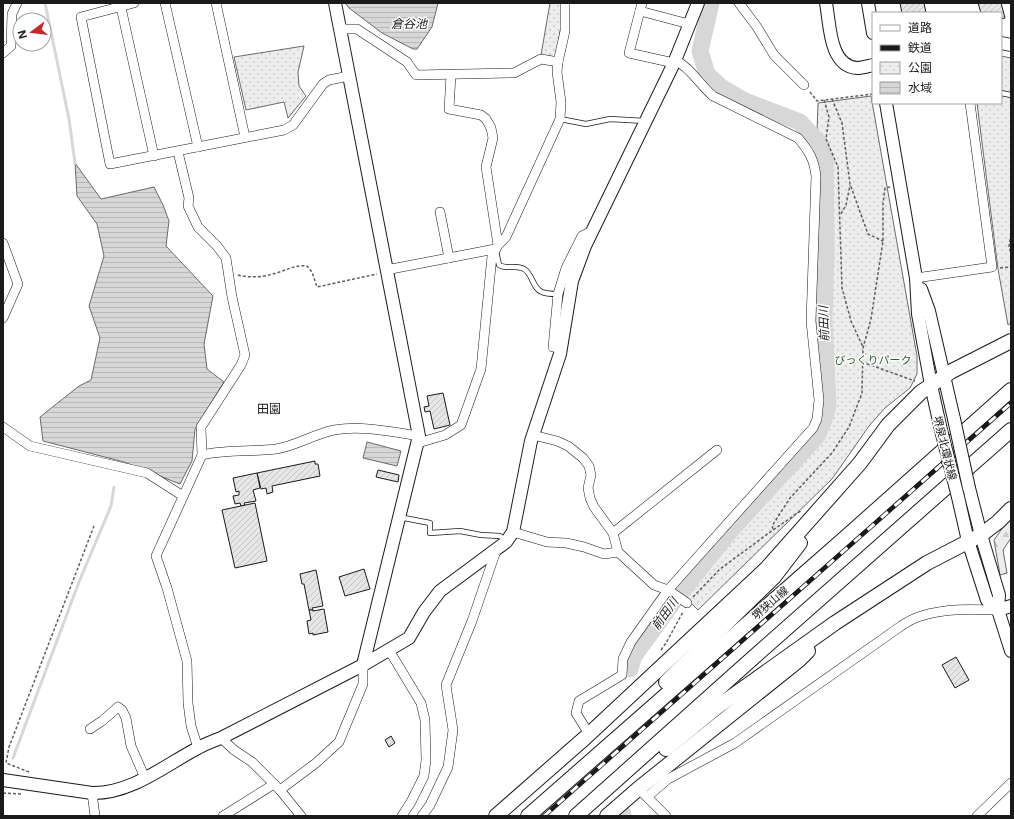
<svg xmlns="http://www.w3.org/2000/svg" width="1014" height="819" font-family="Inter,'Noto Sans JP',sans-serif">
<style>
.forest{fill:url(#forest-firs);stroke:#6a6a6a}
.park{fill:url(#park-dots);stroke:#6a6a6a}
.water{fill:url(#water-rules);stroke:#6a6a6a}
.lines{fill:none;stroke-linecap:round;stroke-linejoin:round}
.stream{stroke:#d7d7d7;stroke-width:3}
.river{stroke:#d7d7d7;stroke-width:17}
.building{fill:url(#building-hatch);stroke:#1a1a1a}
.lane-casing{stroke:#1a1a1a;stroke-width:6}
.street-casing{stroke:#1a1a1a;stroke-width:10}
.secondary-casing{stroke:#1a1a1a;stroke-width:14}
.primary-casing{stroke:#1a1a1a;stroke-width:16}
.path{stroke:#5f5f5f;stroke-width:1.5;stroke-dasharray:3 2;stroke-linecap:butt}
.lane{stroke:#fff;stroke-width:4.5}
.street{stroke:#fff;stroke-width:9}
.secondary{stroke:#fff;stroke-width:12}
.primary{stroke:#fff;stroke-width:14}
.rail-casing{stroke:#1a1a1a;stroke-width:4.5}
.rail{stroke:#fff;stroke-width:3;stroke-dasharray:9;stroke-linecap:butt}
.secondary-bridge-casing{stroke:#1a1a1a;stroke-width:14;stroke-linecap:butt}
.secondary-bridge{stroke:#fff;stroke-width:12}
.labels{text-anchor:middle;stroke-width:3;stroke-linejoin:round;paint-order:stroke}
.park-label{font-size:11px;fill:#2b5a34;stroke:#fff}
.street-label{font-size:11px;fill:#1a1a1a;stroke:#fff}
.water-label{font-size:12px;font-style:italic;fill:#1a1a1a;stroke:#fff}
.neighbourhood-label{font-size:12px;fill:#1a1a1a;stroke:#fff}
</style>
<defs>
<pattern id="forest-firs" width="22" height="20" patternUnits="userSpaceOnUse"><rect width="22" height="20" fill="#ededed"/><path d="M5 1l3.5 6h-7zM16 11l3.5 6h-7z" fill="#cbcbcb"/></pattern>
<pattern id="park-dots" width="8" height="8" patternUnits="userSpaceOnUse"><rect width="8" height="8" fill="#ededed"/><path d="M2 2h.1M6 6h.1" fill="none" stroke="#cbcbcb" stroke-width="1.8" stroke-linecap="round"/></pattern>
<pattern id="water-rules" width="6" height="5" patternUnits="userSpaceOnUse"><rect width="6" height="5" fill="#d7d7d7"/><path d="M0 2.5h6" fill="none" stroke="#b8b8b8"/></pattern>
<pattern id="building-hatch" width="6" height="6" patternUnits="userSpaceOnUse"><rect width="6" height="6" fill="#e6e6e6"/><path d="M-1 1l2-2M0 6l6-6M5 7l2-2" fill="none" stroke="#c5c5c5"/></pattern>
</defs>
<rect width="100%" height="100%" fill="#fff"/>
<path class="forest" d="M1011 516V538L1003 550 1007 573 1000 575 994 540Z"/>
<g class="park">
<path d="M550 3H561L562 19 556 57 541 55Z"/>
<path d="M304 46 298 72 299 86 306 96 288 118 284 102 246 110 234 57Z"/>
<path d="M1001 56 1011 58V323L1008 325 998 269 977 103H1001Z"/>
<path d="M871 96 917 356V374L910 388 885 408 869 426 832 479 698 610 683 595 825 435 833 402 828 325 829 165 826 147 817 132 818 103Z"/>
</g>
<g class="water">
<path d="M345 3H438L432 27 417 49H413L382 33 349 8Z"/>
<path d="M75 163 101 199 154 187 163 205 169 221 166 246 213 296 204 344 207 369 224 382 195 429 192 461 180 484 124 462 43 441 40 417 79 386 91 380 100 338 89 306 104 256 97 224 77 196Z"/>
<path d="M367 442 401 451 397 466 363 458Z"/>
</g>
<g class="lines">
<g class="stream">
<path d="M45 3 69 119 75 163"/>
<path d="M13 758 79 582 111 506 114 487"/>
</g>
<g class="river">
<path d="M630 669 634 656 674 601 731 530 817 436 823 422 828 406 824 320 826 251 825 160 821 145 800 122 745 101 721 87 707 74 700 51 711 3"/>
<path d="M623 816V814"/>
</g>
</g>
<g class="building">
<path d="M900 3H924L926 13H902Z"/>
<path d="M978 3H1001L1005 18 1001 19V13H981Z"/>
<path d="M443 393 450 425 434 429 430 411 425 412 424 407 429 406 427 396Z"/>
<path d="M315 461V464H318L320 476 272 486 273 492 267 494 266 488 261 489 257 473Z"/>
<path d="M378 470 399 475 398 482 376 477Z"/>
<path d="M257 473 260 488 253 490 256 501 244 503 245 505 241 506 240 503 235 504 233 496 239 495V491L236 492 233 478Z"/>
<path d="M255 503 267 561 235 568 222 510Z"/>
<path d="M364 569 370 589 345 596 339 577Z"/>
<path d="M316 570 323 606 312 608 313 610H309L304 584H302L300 574Z"/>
<path d="M324 609 328 632 313 635V633L309 634 307 621 311 620 309 610H313V611Z"/>
<path d="M956 657 969 680 955 688 942 665Z"/>
<path d="M391 736 395 743 389 747 385 740Z"/>
</g>
<g class="lines">
<g class="lane-casing">
<g id="lane">
<path d="M1001 93 1011 95"/>
<path d="M560 119 586 124 610 119 645 121"/>
<path d="M496 251 499 265C507 270 517 264 524 269 533 274 532 288 542 292 546 294 553 294 558 294"/>
<path d="M399 517 430 523V533L460 531 481 535 500 536 506 541"/>
</g>
</g>
<g class="street-casing">
<g id="street">
<path d="M120 3 154 156"/>
<path d="M134 3 81 17 110 164 284 130 293 125 323 84 329 80 349 76"/>
<path d="M165 3 198 147"/>
<path d="M216 3 245 137"/>
<path d="M642 3 629 53 674 63"/>
<path d="M739 3 757 27 774 55 804 85"/>
<path d="M640 11 689 24"/>
<path d="M340 29H357L407 62 416 75 514 73 541 59 558 62"/>
<path d="M3 53 11 46 12 14 17 3"/>
<path d="M451 75 449 109 481 115 486 119 491 128 493 138 486 167 498 245"/>
<path d="M178 152 189 198 188 206 198 227 217 246 226 258 232 297 245 355 241 365 201 427 202 455 156 556 167 588 187 661 188 703 191 726 198 748"/>
<path d="M440 212 449 258"/>
<path d="M3 243 18 284 3 318"/>
<path d="M386 270 495 249"/>
<path d="M916 278 992 267 970 103"/>
<path d="M561 348 553 347 558 294 566 268 582 236 592 231"/>
<path d="M3 427 30 446 147 473 183 496"/>
<path d="M533 435 557 441 568 446 583 458 589 466 591 475 588 488 590 498 594 507 613 533 618 552 654 585 668 590 687 603"/>
<path d="M418 443 445 435 461 425 481 369 492 256 498 245 506 237 560 119 561 102 557 72 558 62 565 31V3"/>
<path d="M202 455C226 449 251 452 276 449 296 446 314 434 334 430 362 425 392 432 419 436"/>
<path d="M513 532 547 542 566 543 584 547 604 554 618 552"/>
<path d="M613 533 717 450"/>
<path d="M389 650 421 703 425 720 426 760 424 776 411 802 402 816"/>
<path d="M90 729 102 721 118 707 122 710 126 718 131 746 145 778"/>
<path d="M589 734 576 713 579 701 622 675 623 659 631 642 668 590 813 428 817 419 819 400 811 321 816 176C814 159 809 151 798 138L713 96C699 84 691 68 675 60"/>
<path d="M221 738 234 750 252 762 274 784"/>
<path d="M280 790 301 816"/>
<path d="M92 793 95 816"/>
<path d="M643 793 666 816"/>
<path d="M647 797 668 779 735 743 901 626C907 622 914 618 921 616 946 608 971 609 998 610"/>
<path d="M223 816 274 784 280 790 316 763 339 742 363 684V665"/>
<path d="M422 816 430 805 448 767 453 730 446 685 472 621 497 548"/>
<path d="M977 816 1011 783"/>
</g>
</g>
<g class="secondary-casing">
<g id="secondary">
<path d="M335 3 419 436 363 665"/>
<path d="M826 3C830 24 829 66 857 68 862 68 868 66 873 65"/>
<path d="M868 3 873 33"/>
<path d="M1001 43 1011 45"/>
<path d="M886 103 916 278 918 314 931 385 941 430"/>
<path d="M921 289 929 311 954 419"/>
<path d="M969 488 981 535 999 595 998 610 1011 651"/>
<path d="M958 497 968 541 987 600 998 610"/>
<path d="M998 610 1011 606"/>
<path d="M3 780 92 793C131 794 165 765 198 748 205 744 213 741 221 738L363 665 409 638 424 612 440 591 506 542 513 532 531 441 560 354 572 281 585 246 674 63 698 3"/>
</g>
</g>
<g class="primary-casing">
<g id="primary">
<path d="M666 682 774 577 800 543"/>
<path d="M666 749 717 707 835 623 927 563 981 535 998 522 1011 509"/>
<path d="M496 816 586 737 767 568 860 463 888 425 921 392 952 371 1011 341"/>
<path d="M528 816 846 537 1011 390"/>
<path d="M576 816 754 657 1011 430"/>
<path d="M607 816 638 789 799 660 808 651"/>
</g>
</g>
<g class="path">
<path d="M810 92 817 101 873 94"/>
<path d="M832 99 842 123 850 184 868 234 883 241"/>
<path d="M824 100 829 117 826 139 838 167 842 288 851 321 863 347"/>
<path d="M841 214 846 205 850 185"/>
<path d="M1011 234 1009 246 1011 254"/>
<path d="M1000 268 1011 267"/>
<path d="M238 275C248 278 264 277 273 274 285 271 296 264 307 266L312 272 317 287 377 274"/>
<path d="M862 362 915 381"/>
<path d="M773 529 772 526 790 498 832 453 849 427 862 393 863 348 871 319 883 241V204L885 188 890 187"/>
<path d="M693 597 720 569 773 530 802 510"/>
<path d="M661 650 666 643 683 612"/>
<path d="M29 772 6 763 9 747 94 526"/>
<path d="M3 793 21 794"/>
</g>
<use href="#lane" class="lane"/>
<use href="#street" class="street"/>
<use href="#secondary" class="secondary"/>
<use href="#primary" class="primary"/>
<g class="rail-casing">
<path id="rail" d="M544 816 1011 403"/>
</g>
<use href="#rail" class="rail"/>
<g class="secondary-bridge-casing">
<g id="secondary-bridge">
<path d="M954 419 969 488"/>
<path d="M941 430 958 497"/>
</g>
</g>
<use href="#secondary-bridge" class="secondary-bridge"/>
</g>
<g class="labels">
<g class="park-label">
<text x="873" y="364">びっくりパーク</text>
</g>
<g class="street-label">
<text transform="translate(945 448) rotate(76)" y="4">堺泉北環状線</text>
<text transform="translate(770 603) rotate(-41)" y="4">堺狭山線</text>
</g>
<g class="water-label">
<text x="409" y="28">倉谷池</text>
<text transform="translate(824 324) rotate(-92)" y="4">前田川</text>
<text transform="translate(665 614) rotate(-54)" y="4">前田川</text>
</g>
<g class="neighbourhood-label">
<text x="269" y="413">田園</text>
</g>
</g>
<rect width="1014" height="819" fill="none" stroke="#1a1a1a" stroke-width="8"/>
<rect x="872" y="12" width="130" height="92" fill="#ffffff" stroke="#a3a3a3"/>
<rect x="880" y="25" width="20" height="6" fill="#ffffff" stroke="#a3a3a3"/>
<text x="908" y="32" font-size="12" fill="#1a1a1a">道路</text>
<rect x="880" y="45" width="20" height="6" fill="#1a1a1a" stroke="#a3a3a3"/>
<text x="908" y="52" font-size="12" fill="#1a1a1a">鉄道</text>
<rect x="880" y="62" width="20" height="12" fill="url(#park-dots)" stroke="#a3a3a3"/>
<text x="908" y="72" font-size="12" fill="#1a1a1a">公園</text>
<rect x="880" y="82" width="20" height="12" fill="url(#water-rules)" stroke="#a3a3a3"/>
<text x="908" y="92" font-size="12" fill="#1a1a1a">水域</text>
<g transform="translate(32 32) rotate(255)"><circle r="19" fill="#ffffff" stroke="#a3a3a3"/>
<path d="M0-3L7 15L0 10L-7 15Z" fill="#c62828"/>
<text y="-6" font-size="11" font-weight="bold" text-anchor="middle" fill="#1a1a1a">N</text>
</g>
</svg>
